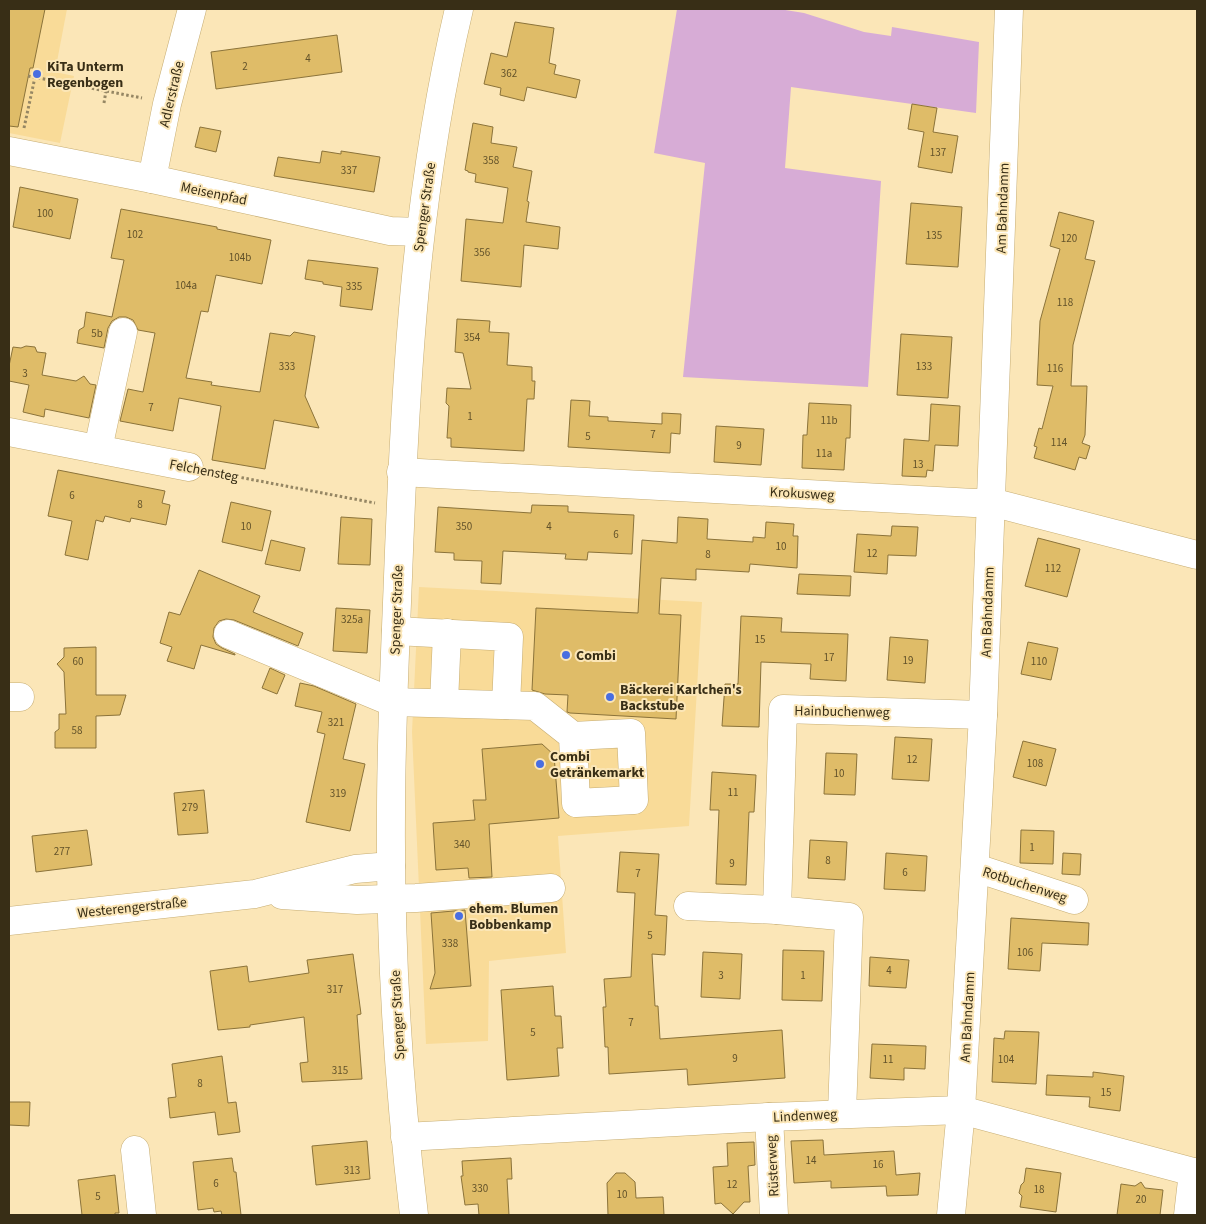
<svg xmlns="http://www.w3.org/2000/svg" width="1206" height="1224" font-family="'Source Sans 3',sans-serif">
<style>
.built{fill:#f9db98}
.green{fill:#d7acd6}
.building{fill:#dfbc68;stroke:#8b733a}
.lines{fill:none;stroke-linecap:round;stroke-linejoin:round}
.minor-casing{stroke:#c6ad73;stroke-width:29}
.path{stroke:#958663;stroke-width:3;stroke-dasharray:2.5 2.5;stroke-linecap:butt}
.minor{stroke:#fff;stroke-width:28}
.poi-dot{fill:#496ee1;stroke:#fbe6b7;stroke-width:2}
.labels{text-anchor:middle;stroke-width:4;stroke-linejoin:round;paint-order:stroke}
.number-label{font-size:11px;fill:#62522a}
.poi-label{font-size:14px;font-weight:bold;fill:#382e16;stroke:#fbe6b7;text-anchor:start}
.street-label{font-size:14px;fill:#382e16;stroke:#fbe6b7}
</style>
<rect width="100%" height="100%" fill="#fbe6b7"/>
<g class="built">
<path d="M9 9H67L55 72 74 76 60 143 9 133Z"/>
<path d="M419 587 702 602 689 826 558 836 566 953 489 961 488 1041 426 1044 412 732Z"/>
</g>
<path class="green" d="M677 9H779L804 13 864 32 891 36 892 27 979 42 976 113 791 87 785 168 881 181 868 387 683 377 705 163 654 153Z"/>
<g class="building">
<path d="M9 9H45L33 68H30L18 127 9 126Z"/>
<path d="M515 22 554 28 549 63 556 65 554 74 580 80 576 98 527 87 524 101 500 95 501 88 484 84 491 53 507 57Z"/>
<path d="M337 35 342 72 216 89 211 52Z"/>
<path d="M912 104 937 108 933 132 958 136 952 173 918 167 924 132 908 129Z"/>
<path d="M473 123 493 127 491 143 517 147 513 167 532 171 527 201 529 202 526 222 560 227 558 249 524 245 521 287 461 281 466 219 503 223 508 188 475 182 476 174 468 172V171L465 170Z"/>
<path d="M200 127 221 131 216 152 195 147Z"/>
<path d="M322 151 341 154V151L380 157 374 192 274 176 278 157 320 163Z"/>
<path d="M20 187 78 199 70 239 13 227Z"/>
<path d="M911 203 962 207 958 267 906 264Z"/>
<path d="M121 209 217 227V229L271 240 262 284 216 275 208 312 201 311 186 378 212 382 211 385 260 392 270 333 290 336 294 332 315 336 305 396 319 428 274 420 265 469 212 460 221 406 179 398 173 431 120 421 128 389 143 392 155 333 138 330 133 320 126 317H119L112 321 108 328 104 348 77 343 79 330 84 327 86 312 112 317 124 260 111 258Z"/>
<path d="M1059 212 1094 221 1085 259 1095 261 1073 345 1071 386H1087L1085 435 1082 443 1090 446 1086 459 1079 457 1075 470 1034 458 1037 447 1034 446 1039 428 1042 429 1053 386 1037 385 1040 321 1060 249 1050 246Z"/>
<path d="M308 260 378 268 372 310 340 306 342 287 323 284V282L305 279Z"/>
<path d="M457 319 490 321 489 332 509 333 507 365 532 367V381H535L534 399H527L524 451 451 447V438H447L449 406 446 403 447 388 471 389 463 353 455 352Z"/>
<path d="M901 334 952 337 948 398 897 395Z"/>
<path d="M26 346 35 347 37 352 46 353 42 375 76 381 84 376 90 384 96 385 89 418 45 409 44 417 23 412 29 385 9 381V366L13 347 21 348Z"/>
<path d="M571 400 590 401 589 416 608 417V421L662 424V413L681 414 680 434 671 433 670 453 568 447Z"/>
<path d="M809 403 851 405 850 438H846L844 470 802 468 803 435H807Z"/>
<path d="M931 404 960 406 958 446 935 445 933 471 927 470 926 477 902 476 904 439 929 441Z"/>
<path d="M716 426 764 429 761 465 714 462Z"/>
<path d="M58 470 165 491 162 503 170 505 166 525 131 518 130 522 105 516 103 522 96 520 88 560 65 555 72 521 48 516Z"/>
<path d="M231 502 271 511 262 551 222 542Z"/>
<path d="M532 505 568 506V512L634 515 632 554 588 552 587 560 565 559 566 554 503 551 501 584 481 583 482 561 454 560V553L435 552 438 507 531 513Z"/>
<path d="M341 517 372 519 370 565 338 564Z"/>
<path d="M678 517 708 519 707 539 753 542V537L765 538 766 522 794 524 793 536H798L797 568 750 564 749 572 696 569V580L661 578 659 614 681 615 676 719 570 713 567 712 568 695 545 694 532 690 536 608 638 613 642 540 677 543Z"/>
<path d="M892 526 918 527 916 556 888 555 887 574 854 572 857 534 891 536Z"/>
<path d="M1038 538 1080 549 1067 597 1025 586Z"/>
<path d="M271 540 305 548 300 571 265 564Z"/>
<path d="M199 570 260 596 253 612 303 633 298 646 234 620 226 619 219 621 214 628 213 637 216 644 222 648 235 654V655L201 645 194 669 167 661 172 647 160 643 169 612 180 615Z"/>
<path d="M799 574 851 576 850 596 797 594Z"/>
<path d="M336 608 370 610 367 653 333 651Z"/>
<path d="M741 616 782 618 781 632 848 634 846 681 810 679 811 664 761 662 759 727 722 726 725 684H738Z"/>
<path d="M890 637 928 640 925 683 887 680Z"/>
<path d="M1028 642 1058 648 1051 680 1021 674Z"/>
<path d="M96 647V695H126L120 715 96 716V748H55V732L59 729V714H66L64 672 57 664 64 657V648Z"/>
<path d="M270 668 285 675 277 694 262 688Z"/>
<path d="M300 683 314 686 356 704 343 759 365 764 350 831 306 822 325 734 317 732 322 712 295 706Z"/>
<path d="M895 737 932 739 929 781 892 779Z"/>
<path d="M1023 741 1056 749 1046 786 1013 777Z"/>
<path d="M542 744 554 755 559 818 489 824 492 877 469 878 468 868 436 870 433 823 475 820 473 800H486L482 749Z"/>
<path d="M826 753 857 754 855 795 824 794Z"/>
<path d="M712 772 756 775 754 812H749L746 885 716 884 719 810H710Z"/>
<path d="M204 790 208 833 178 835 174 793Z"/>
<path d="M87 830 92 865 36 872 32 836Z"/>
<path d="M1021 830 1054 831 1053 864 1020 863Z"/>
<path d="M810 840 847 842 845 880 808 878Z"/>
<path d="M620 852 659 854 655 915 667 916 665 955 652 954 655 1006H658L660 1039 782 1030 785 1078 688 1085 687 1069 609 1074 608 1047H605L603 1007H606L604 979 631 977 635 893 617 892Z"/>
<path d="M886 853 927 856 925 891 884 889Z"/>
<path d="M1063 853 1081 854 1080 875 1062 874Z"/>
<path d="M465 910 471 986 430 989 435 973 431 913Z"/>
<path d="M1011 918 1089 923 1088 945 1042 943 1040 971 1008 969Z"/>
<path d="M783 950 824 951 822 1001 782 1000Z"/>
<path d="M703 952 742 954 740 999 701 997Z"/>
<path d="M353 954 361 1014 357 1015 362 1079 302 1082 300 1063 308 1062 304 1017 250 1025V1027L218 1030 210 971 247 966 249 982 309 973 307 960Z"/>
<path d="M870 957 909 960 906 988 869 986Z"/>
<path d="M553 986 555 1016H561L563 1048H557L559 1076 507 1080 501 990Z"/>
<path d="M1005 1031 1039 1032 1036 1084 992 1082 994 1038 1004 1039Z"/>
<path d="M872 1044 926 1046 925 1069 904 1068V1080L870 1078Z"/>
<path d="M222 1056 228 1103 236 1102 240 1132 218 1135 215 1112 170 1118 168 1098 176 1097 172 1064Z"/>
<path d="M1093 1072 1124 1076 1120 1111 1089 1107 1090 1097 1046 1095 1047 1075 1093 1077Z"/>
<path d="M9 1102H30L29 1126 9 1125Z"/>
<path d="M823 1140 824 1155 894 1151 896 1175 920 1173 918 1195 887 1196 886 1186 831 1188V1181L794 1183 791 1141Z"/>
<path d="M367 1141 370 1179 316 1185 312 1146Z"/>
<path d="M754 1142 755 1165 748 1166 750 1202H744L733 1214 721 1203 715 1204 713 1167 728 1166 727 1143Z"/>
<path d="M232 1158 234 1172H236L241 1215H222L221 1211 214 1212 213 1208 198 1210 193 1162Z"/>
<path d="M511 1158 512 1179H507L509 1215H479L478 1204 465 1205 461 1176H463L462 1161Z"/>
<path d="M1026 1168 1061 1173 1056 1212 1020 1207 1022 1196 1019 1193 1021 1185 1024 1182Z"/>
<path d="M616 1173H625L635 1182 636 1198 663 1197 664 1215H608L607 1183Z"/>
<path d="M115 1175 119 1213H115V1215H82L78 1180Z"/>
<path d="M1141 1182 1145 1188 1163 1190 1160 1215H1117L1121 1184 1135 1186Z"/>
</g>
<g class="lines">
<g class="minor-casing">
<g id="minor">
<path d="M9 151 152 179 390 231 420 232"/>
<path d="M152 179 167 104 192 9"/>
<path d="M9 432 189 467"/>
<path d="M98 449 123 332"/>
<path d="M401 472 974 503 991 502 1197 555"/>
<path d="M396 631 509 637 506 705"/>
<path d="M228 634 392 702 535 706 573 736 631 733 634 800 576 803 573 736"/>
<path d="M9 697H20"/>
<path d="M444 703 447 633"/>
<path d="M976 868 1074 900"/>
<path d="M282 895 357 900 416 898 551 888"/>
<path d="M688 906 777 910"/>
<path d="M9 921 255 894 355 869 391 866"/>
<path d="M842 1113 849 917 777 910 783 709 983 715"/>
<path d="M769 1117 774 1215"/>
<path d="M405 1137 769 1117 961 1110 1197 1173"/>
<path d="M135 1150 142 1215"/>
<path d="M414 1215C398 1082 390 948 391 814 391 735 395 656 398 577 405 386 415 195 459 9"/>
<path d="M951 1215 961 1110 983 715 1009 9"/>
<path d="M1188 1215 1193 1172"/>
</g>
</g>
<g class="path">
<path d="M28 76 142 98"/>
<path d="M104 103 106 91"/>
<path d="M24 128 35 77"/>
<path d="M212 472 375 503"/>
</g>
<use href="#minor" class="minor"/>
</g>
<g class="poi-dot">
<circle cx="37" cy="74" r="5"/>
<circle cx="566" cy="655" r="5"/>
<circle cx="610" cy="697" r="5"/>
<circle cx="540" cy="764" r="5"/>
<circle cx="459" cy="916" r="5"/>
</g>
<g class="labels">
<g class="number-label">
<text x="308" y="62">4</text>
<text x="245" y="70">2</text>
<text x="509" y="77">362</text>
<text x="938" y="156">137</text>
<text x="491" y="164">358</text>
<text x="349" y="174">337</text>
<text x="45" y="217">100</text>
<text x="135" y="238">102</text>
<text x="934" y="239">135</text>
<text x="1069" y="242">120</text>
<text x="482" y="256">356</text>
<text x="240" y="261">104b</text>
<text x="186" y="289">104a</text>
<text x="354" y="290">335</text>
<text x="1065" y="306">118</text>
<text x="97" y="337">5b</text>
<text x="472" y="341">354</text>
<text x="287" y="370">333</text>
<text x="924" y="370">133</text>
<text x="1055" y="372">116</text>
<text x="25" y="377">3</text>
<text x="151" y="411">7</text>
<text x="470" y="420">1</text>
<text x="829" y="424">11b</text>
<text x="653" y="438">7</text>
<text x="588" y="440">5</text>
<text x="1059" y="446">114</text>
<text x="739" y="449">9</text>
<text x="824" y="457">11a</text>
<text x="918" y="468">13</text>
<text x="72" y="499">6</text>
<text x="140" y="508">8</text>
<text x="246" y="530">10</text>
<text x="464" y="530">350</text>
<text x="549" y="530">4</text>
<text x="616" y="538">6</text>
<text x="781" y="550">10</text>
<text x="872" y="557">12</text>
<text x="708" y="558">8</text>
<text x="1053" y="572">112</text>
<text x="352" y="623">325a</text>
<text x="760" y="643">15</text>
<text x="829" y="661">17</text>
<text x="908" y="664">19</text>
<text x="78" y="665">60</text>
<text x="1039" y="665">110</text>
<text x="336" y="726">321</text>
<text x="77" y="734">58</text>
<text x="912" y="763">12</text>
<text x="1035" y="767">108</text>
<text x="839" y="777">10</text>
<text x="733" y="796">11</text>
<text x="338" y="797">319</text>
<text x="190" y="811">279</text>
<text x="462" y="848">340</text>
<text x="1032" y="851">1</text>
<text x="62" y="855">277</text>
<text x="828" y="864">8</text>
<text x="732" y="867">9</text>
<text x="905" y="876">6</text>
<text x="638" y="877">7</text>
<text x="650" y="939">5</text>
<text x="450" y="947">338</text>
<text x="1025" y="956">106</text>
<text x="889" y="974">4</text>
<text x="721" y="979">3</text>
<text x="803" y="979">1</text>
<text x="335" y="993">317</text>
<text x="631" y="1026">7</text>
<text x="533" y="1036">5</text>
<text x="735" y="1062">9</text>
<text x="888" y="1063">11</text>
<text x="1006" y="1063">104</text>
<text x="340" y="1074">315</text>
<text x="200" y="1087">8</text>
<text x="1106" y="1096">15</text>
<text x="811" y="1164">14</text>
<text x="878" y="1168">16</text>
<text x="352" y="1174">313</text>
<text x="216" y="1187">6</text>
<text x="732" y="1188">12</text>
<text x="480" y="1192">330</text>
<text x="1039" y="1193">18</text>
<text x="622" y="1198">10</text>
<text x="98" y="1200">5</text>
<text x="1141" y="1203">20</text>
</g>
<g class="poi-label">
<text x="47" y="71">KiTa Unterm<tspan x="47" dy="16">Regenbogen</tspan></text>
<text x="576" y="660">Combi</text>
<text x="620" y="694">Bäckerei Karlchen's<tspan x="620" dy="16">Backstube</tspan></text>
<text x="550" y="761">Combi<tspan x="550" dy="16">Getränkemarkt</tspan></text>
<text x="469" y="913">ehem. Blumen<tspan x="469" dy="16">Bobbenkamp</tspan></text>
</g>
<g class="street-label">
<text transform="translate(171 94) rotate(-77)" y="5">Adlerstraße</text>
<text transform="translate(214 193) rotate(12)" y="5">Meisenpfad</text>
<text transform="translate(424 207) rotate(-82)" y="5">Spenger Straße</text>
<text transform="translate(1002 208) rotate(-88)" y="5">Am Bahndamm</text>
<text transform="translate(204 470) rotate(11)" y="5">Felchensteg</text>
<text transform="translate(802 493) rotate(3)" y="5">Krokusweg</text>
<text transform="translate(396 610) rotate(-88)" y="5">Spenger Straße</text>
<text transform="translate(987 612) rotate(-88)" y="5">Am Bahndamm</text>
<text transform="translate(842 711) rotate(1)" y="5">Hainbuchenweg</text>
<text transform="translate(1025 884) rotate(18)" y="5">Rotbuchenweg</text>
<text transform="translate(132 907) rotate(-6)" y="5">Westerengerstraße</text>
<text transform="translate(397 1015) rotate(-93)" y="5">Spenger Straße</text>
<text transform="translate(967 1017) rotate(-87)" y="5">Am Bahndamm</text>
<text transform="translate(805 1115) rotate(-3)" y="5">Lindenweg</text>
<text transform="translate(772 1166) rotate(-93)" y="5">Rüsterweg</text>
</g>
</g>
<rect width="1206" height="1224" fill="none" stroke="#382e16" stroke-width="20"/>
</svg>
